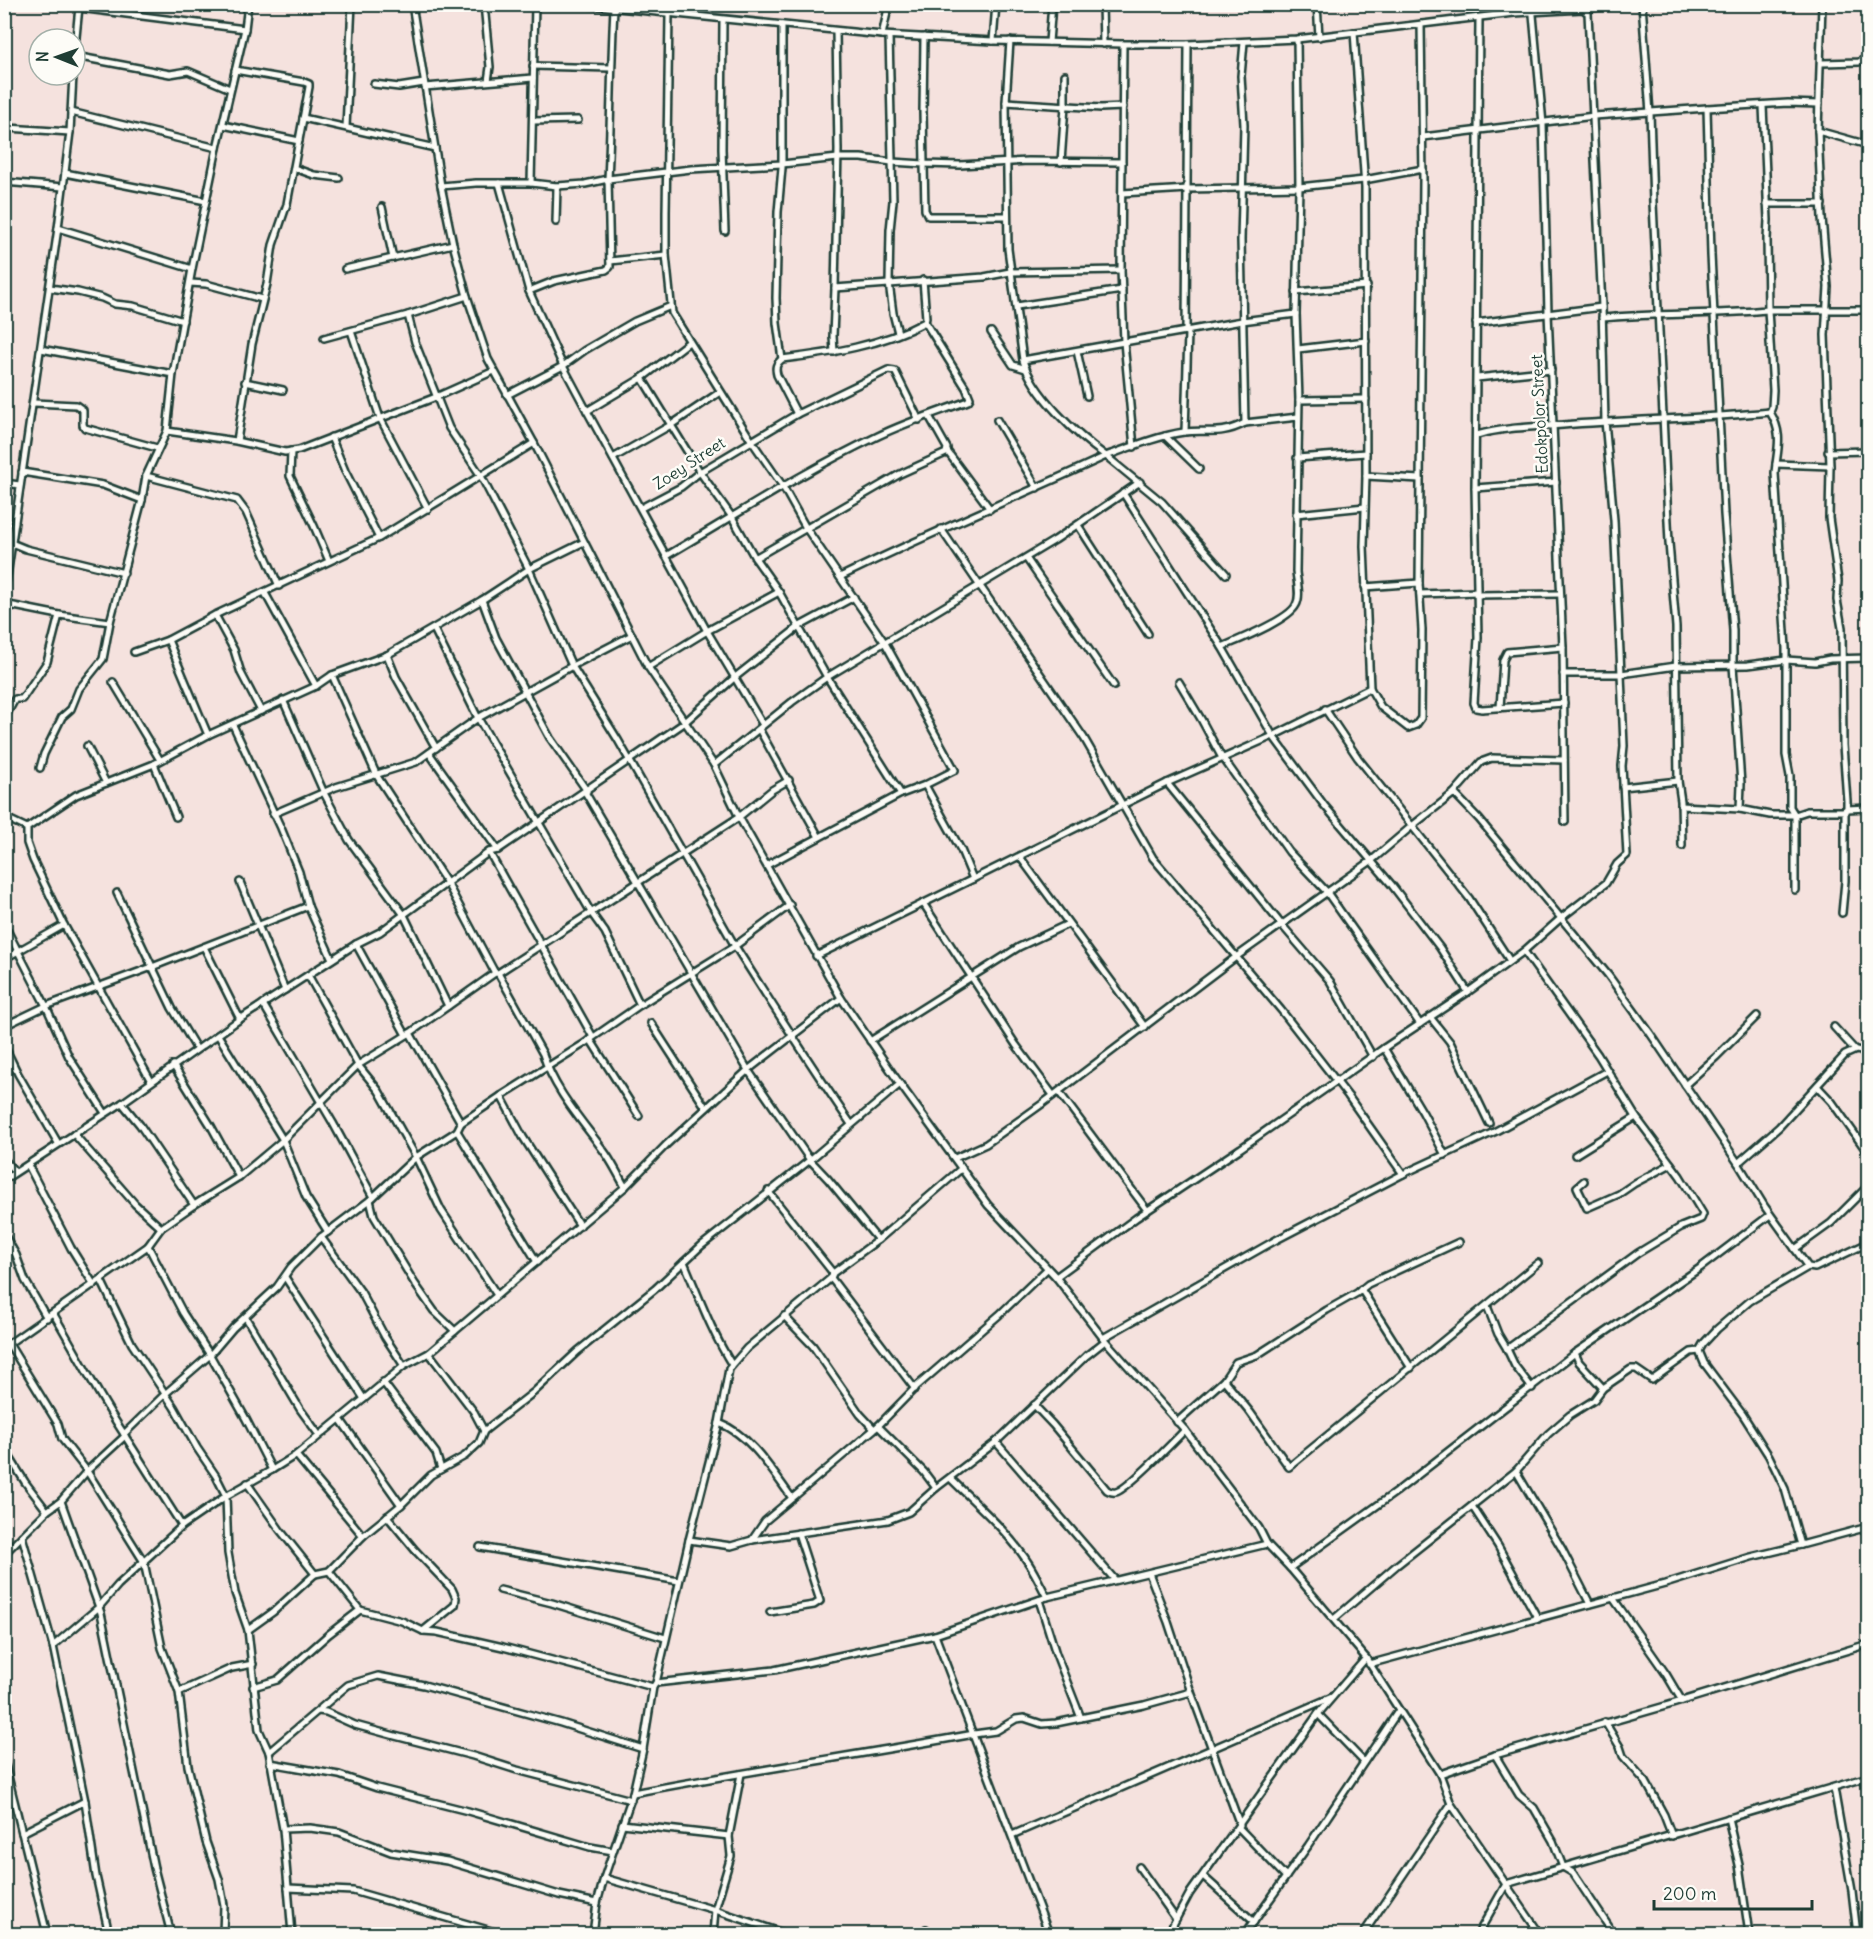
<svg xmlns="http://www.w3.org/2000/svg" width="1873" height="1939" font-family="Delius,sans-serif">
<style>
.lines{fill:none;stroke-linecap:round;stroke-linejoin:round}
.minor-casing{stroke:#1f3d34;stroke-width:10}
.minor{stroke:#fdfcf7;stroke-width:5}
.labels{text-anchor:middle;stroke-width:5;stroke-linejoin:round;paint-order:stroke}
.street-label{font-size:16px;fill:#1f3d34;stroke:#fdfcf7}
</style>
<rect width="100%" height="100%" fill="#f5e2de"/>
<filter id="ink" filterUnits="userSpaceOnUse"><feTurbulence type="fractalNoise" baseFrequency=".0167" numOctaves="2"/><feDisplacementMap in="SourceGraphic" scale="12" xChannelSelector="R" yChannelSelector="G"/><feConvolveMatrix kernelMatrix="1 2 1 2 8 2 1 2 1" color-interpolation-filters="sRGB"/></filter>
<g filter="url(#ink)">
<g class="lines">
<g class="minor-casing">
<g id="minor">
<path d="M412 4 441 186 453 244 467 296 488 359 534 443 648 667 714 765 739 817 841 998 900 1084 988 1205 1056 1277 1103 1338 1185 1430 1259 1528 1267 1544 1290 1568 1366 1658 1440 1774 1451 1804 1540 1934"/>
<path d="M484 4 490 67 488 81"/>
<path d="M579 4 882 35 993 41 1123 44H1188L1297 39 1514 13 1583 9 1588 13 1602 307 1605 421 1614 520 1621 674 1624 746 1622 766 1627 855 1617 864 1606 883 1561 918 1524 951 1468 992 1384 1048 1241 1148 1136 1218 1056 1277"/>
<path d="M1102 4 1103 44"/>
<path d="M1317 4 1319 37"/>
<path d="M1532 4 1543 124 1548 313 1563 647 1565 822"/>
<path d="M1642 4 1650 113 1653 203 1669 543 1676 627 1678 781 1681 801 1682 846"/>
<path d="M79 8 245 29"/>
<path d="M614 8C611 65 611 122 608 179L691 169 782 164 838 158H861L892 162 924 164 925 210 928 216H1007"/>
<path d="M1584 9 1618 4"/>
<path d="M669 15 666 212V255L672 313 751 440 782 485 806 528 885 643 955 770 925 785 901 794 767 865"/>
<path d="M1479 18 1475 488 1478 638 1474 703 1476 708 1482 709 1564 703"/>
<path d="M723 20 722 149 725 231"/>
<path d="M782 25V168L778 212 776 298 777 323 782 359"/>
<path d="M836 31 838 150 835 288 984 277 1010 272 1121 270"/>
<path d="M1354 32 1365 187 1366 476 1364 546 1370 688"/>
<path d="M882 35 889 4"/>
<path d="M889 36 893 201 890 230 889 283 893 313 898 333"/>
<path d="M924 37 923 112 924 164 960 165 1028 161 1122 162"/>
<path d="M1297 39 1299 187 1296 314 1299 400 1296 572C1297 582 1301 596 1296 605 1289 620 1238 640 1222 647L1273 736 1324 805 1391 884 1440 948 1468 992"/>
<path d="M993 41 996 4"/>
<path d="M1010 41 1006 102 1008 249 1023 360 1242 321 1296 314"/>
<path d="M1049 42 1052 4"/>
<path d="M1123 44 1121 270 1124 342 1134 447"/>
<path d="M75 47 79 7"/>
<path d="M75 56 170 74 188 71 230 89"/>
<path d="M1822 63 1859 62 1868 57"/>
<path d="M533 66 611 68"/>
<path d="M235 70 304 82 309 84V87L287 204 273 245 267 284 252 344 237 441"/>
<path d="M374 84 399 87 424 83"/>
<path d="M425 87 533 78"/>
<path d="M1006 102 1101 108 1123 107"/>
<path d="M1707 108 1788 103 1819 104"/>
<path d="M71 112 217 148"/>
<path d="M303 118 435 148"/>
<path d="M533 121 578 120"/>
<path d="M223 125 299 141"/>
<path d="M346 127 352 4"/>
<path d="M8 128 70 132"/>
<path d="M1818 131 1868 145"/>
<path d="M1423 137 1594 116 1707 108 1711 255 1724 514 1733 631V665"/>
<path d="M1061 162 1065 106V75"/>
<path d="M294 168 314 175 339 178"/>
<path d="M65 173 206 201"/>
<path d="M4 182 63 187"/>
<path d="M499 183 529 291"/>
<path d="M531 183 535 4"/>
<path d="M441 186 476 183H531L557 186 585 184 608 179 610 267 606 270 554 281 529 291 563 366 587 411 707 631 763 725"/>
<path d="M1122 193 1188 189 1299 187 1364 180 1423 169"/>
<path d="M1767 204H1822"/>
<path d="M382 207 393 258"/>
<path d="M556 222 557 186"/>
<path d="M58 228 192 269"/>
<path d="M610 261 666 255"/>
<path d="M345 269 453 244"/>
<path d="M190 283 206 284 262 299"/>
<path d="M50 288 78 292 102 298 115 304 133 306 183 321"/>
<path d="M1296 292 1367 286"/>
<path d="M1017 306 1122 290"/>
<path d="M408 315 415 342 449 428 481 476 529 569 572 666 632 635"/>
<path d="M1602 318C1658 313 1713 315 1768 310L1767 239 1768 220 1763 106"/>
<path d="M1476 323 1602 307"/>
<path d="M351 331 380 418 428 509"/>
<path d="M991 332 1013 365 1026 369"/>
<path d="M1186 332 1188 44"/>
<path d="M324 338 408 315 467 296"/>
<path d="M41 349 173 374"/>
<path d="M1298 349 1366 341"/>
<path d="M1077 351 1087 396"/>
<path d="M834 352 833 336 835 288"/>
<path d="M1023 360C1032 394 1078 436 1106 456 1131 447 1158 436 1184 432 1208 429 1220 436 1245 423L1241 240 1244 125 1241 76 1244 42"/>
<path d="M642 378 700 472 732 517 755 558 779 592 827 677 901 794"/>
<path d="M1477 378 1551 370"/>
<path d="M245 382 283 390"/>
<path d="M507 395 563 366 585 350 635 321 671 306"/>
<path d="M1299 400 1366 399"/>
<path d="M34 403 76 405 83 410V425L85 428 157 448"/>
<path d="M587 411 642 378 689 342"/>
<path d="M797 414 777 375C775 367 776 364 782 359 831 353 881 346 925 322L926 318 923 280"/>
<path d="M997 420 1037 488"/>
<path d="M1245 423 1298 417"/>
<path d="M167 431 236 441 285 452 299 450 436 397 494 371"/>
<path d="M1185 432 1188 332"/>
<path d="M1477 435C1505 427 1534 427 1563 425 1632 419 1701 419 1770 412"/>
<path d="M1165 436 1199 469"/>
<path d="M331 437 345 471 379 538"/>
<path d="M291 451 290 476 314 526 329 561"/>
<path d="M947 451 990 509"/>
<path d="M1828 452 1868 451"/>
<path d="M613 458 671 425 720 392"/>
<path d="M1297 458 1366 453"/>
<path d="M1776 464 1830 466"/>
<path d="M22 472 103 485 142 500"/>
<path d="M146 476 237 500 246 512 279 586"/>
<path d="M1366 476 1420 479"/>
<path d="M4 483 20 485"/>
<path d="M1475 488 1556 482"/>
<path d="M1123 493 1222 647"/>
<path d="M641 508 681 487 700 472 797 414 888 370 895 371 919 420"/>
<path d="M1296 514 1365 507"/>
<path d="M1078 525 1148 634"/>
<path d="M941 529 1084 738 1153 858 1281 1010 1348 1096 1403 1174"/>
<path d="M4 540 26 549 124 573"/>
<path d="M666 556C736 515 804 471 878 436 907 422 938 412 968 401L970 398 966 388 925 322"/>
<path d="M755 558 900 474 946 453 947 448 929 416"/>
<path d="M1026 558 1114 686"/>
<path d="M840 577C927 534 1018 497 1106 456L1162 502 1226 574"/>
<path d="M1365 587 1419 583"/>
<path d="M265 593 316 686"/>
<path d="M1420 594 1477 592"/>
<path d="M1476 595 1560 594"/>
<path d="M4 597 58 228 70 132 73 75"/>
<path d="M482 600 496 638 550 738 587 791"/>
<path d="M4 604 59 615 47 662 22 699H15L4 719"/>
<path d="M59 615 110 622"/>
<path d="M215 615 234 650 241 673 261 711"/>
<path d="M434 629 478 718 592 914 605 932 640 1005"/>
<path d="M134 652 168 640"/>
<path d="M387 655 396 677 436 748"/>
<path d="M648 667 707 631 779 592"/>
<path d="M1563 674H1621L1676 666 1748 665 1786 660 1815 662 1830 659 1868 658"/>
<path d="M332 675 377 776 447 883 495 973"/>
<path d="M113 682 160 760"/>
<path d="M1179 682 1201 719 1222 758"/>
<path d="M283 700 324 793 349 840 404 915 448 1006"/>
<path d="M1500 708 1503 660 1507 652 1563 647"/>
<path d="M1325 709 1358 758 1469 898 1510 961"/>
<path d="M233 725 281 828 299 872 308 906"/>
<path d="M759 729 819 837"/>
<path d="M208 735 168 640 215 615 379 538 534 443"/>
<path d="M87 746 106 783"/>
<path d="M429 753 498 850"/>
<path d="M1223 758 1289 852 1326 891 1420 1024"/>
<path d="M154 764 176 817"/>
<path d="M714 765 792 702 827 677 1055 540 1140 482"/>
<path d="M40 768 44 754 62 717 71 709 79 689 103 659 110 622 142 500 146 476 167 431 173 374 192 269 217 148 245 29 248 4"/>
<path d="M1167 783 1281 924 1330 981 1373 1057"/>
<path d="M925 785 961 850 973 879 1167 783 1273 736 1370 688 1381 707 1408 728 1416 725 1421 718 1422 630 1419 583 1423 180 1421 24"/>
<path d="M1623 787 1678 781"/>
<path d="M585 792 748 1070 810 1160 828 1179 878 1240"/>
<path d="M1454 793 1479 819 1608 975 1650 1033 1738 1163 1765 1207 1808 1267 1815 1268 1868 1243"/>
<path d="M1681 806 1740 809 1741 784 1733 665"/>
<path d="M1740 809 1770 815H1795L1790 807V776L1786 755V648L1775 473C1777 449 1784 435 1770 412L1772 407 1773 390 1768 310H1868"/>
<path d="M1847 809 1868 808"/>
<path d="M273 814 336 787 416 762 478 718 572 666 618 740 735 946 790 905"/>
<path d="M4 817 27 828"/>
<path d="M489 852 593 1037"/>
<path d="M1020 857 1145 1027"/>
<path d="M240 882 285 990"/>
<path d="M1795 890V815L1807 811H1843L1847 809V801L1843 745 1842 628 1837 600 1838 581 1829 518 1830 466 1825 335 1828 287 1822 218 1818 131 1822 4"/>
<path d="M117 893 172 1008 196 1048"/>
<path d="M923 903 1016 1045 1053 1095"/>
<path d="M1842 913 1845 881V810"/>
<path d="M4 924 46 1006 69 1057 105 1113"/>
<path d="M356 944 406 1035"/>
<path d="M204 947 240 1019"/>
<path d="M816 956 973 879"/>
<path d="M4 959 64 925"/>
<path d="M498 973 543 1054C554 1091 584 1123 606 1154 613 1164 619 1176 625 1187"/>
<path d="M308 975 358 1065 379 1091 416 1157 441 1210 497 1295"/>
<path d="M841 998 748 1070 667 1144 625 1187 429 1353 404 1366 296 1455 272 1470 246 1419 210 1355 233 1328 277 1287 291 1267 321 1237 370 1200 416 1157 457 1131 461 1123 501 1096 582 1045 640 1005 735 946C773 1006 811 1066 851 1124"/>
<path d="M263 1004 333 1123 373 1197"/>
<path d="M1430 1017 1450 1042 1489 1123"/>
<path d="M651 1023 706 1108"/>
<path d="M4 1026 46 1006 152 967 308 906 332 959"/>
<path d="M1834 1027 1855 1050"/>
<path d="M410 1033 461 1123"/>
<path d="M218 1035 283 1140 306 1197 328 1232"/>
<path d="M590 1039 639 1116"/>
<path d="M870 1041 1019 947 1068 924"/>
<path d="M4 1045 18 1074 58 1143"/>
<path d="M1384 1048 1423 1113 1445 1155"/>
<path d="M173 1065 211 1126 239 1177"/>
<path d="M151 1081 64 925 33 860 27 843V828L76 795 154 764 208 735 316 686 332 675 387 655 482 600 529 569 584 542"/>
<path d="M1685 1085 1716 1057 1757 1016"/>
<path d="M1817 1086 1832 1102 1868 1153"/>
<path d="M1059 1092 1147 1210"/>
<path d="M501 1096 523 1137 580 1226"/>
<path d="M122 1103 140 1125 194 1205"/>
<path d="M457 1131 537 1262"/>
<path d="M74 1134 135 1204 161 1228"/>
<path d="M1575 1155 1636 1117"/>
<path d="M955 1158 986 1144 1042 1104 1236 957 1371 861 1412 826 1454 793 1481 762 1492 758 1564 760"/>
<path d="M4 1159 15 1172"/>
<path d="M1738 1163 1779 1127 1845 1055 1856 1050 1861 1051 1868 1058"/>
<path d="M28 1165 71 1248 94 1285"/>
<path d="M4 1180 122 1103 240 1019 356 944 380 932 489 852 498 850 684 723 734 678 800 626 854 597"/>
<path d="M1584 1181 1577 1187 1587 1208 1619 1194 1635 1183 1671 1164"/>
<path d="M768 1191 833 1273"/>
<path d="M370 1200 374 1216 415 1284 434 1311 455 1331"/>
<path d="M4 1234 16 1255 25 1280 47 1318"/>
<path d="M321 1237 361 1292 385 1337 404 1366"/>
<path d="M1795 1249 1831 1223 1868 1186"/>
<path d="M684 1262C699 1297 712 1333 732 1365"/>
<path d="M1808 1267 1750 1301 1717 1329 1703 1344 1699 1351 1704 1363 1743 1415 1769 1456 1785 1489 1801 1545 1868 1527"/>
<path d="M285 1277 364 1399"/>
<path d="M831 1278 915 1389"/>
<path d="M101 1280 132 1344 174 1407 197 1448 216 1476 226 1496 228 1553 235 1593 248 1630 259 1730 269 1752 283 1829 292 1934"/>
<path d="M1361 1289 1411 1368"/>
<path d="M1487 1306 1498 1334 1507 1349 1638 1253 1681 1227 1701 1219 1703 1214 1680 1176 1636 1117 1598 1055 1524 951"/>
<path d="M53 1313C77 1353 98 1395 124 1434"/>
<path d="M784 1316 813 1346 860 1414 874 1429"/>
<path d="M246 1318 300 1409 319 1435"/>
<path d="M1103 1338 1276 1240 1403 1174 1494 1132 1607 1071"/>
<path d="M9 1344 58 1424 62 1439 87 1471 144 1562 162 1648 179 1692 188 1766 206 1842 219 1879 224 1905 223 1934"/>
<path d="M4 1347 148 1246 161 1228 194 1205 239 1177 283 1140 358 1065 410 1033 495 973H498L739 817 772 790 789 780"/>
<path d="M1507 1349 1515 1366 1532 1388"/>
<path d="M1575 1353 1579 1362 1603 1388"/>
<path d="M1224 1380 1250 1412 1289 1467 1538 1263"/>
<path d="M383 1382 436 1453 441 1469"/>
<path d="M1034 1405 1053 1425 1107 1490C1111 1492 1112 1493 1116 1492 1128 1489 1174 1441 1185 1430"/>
<path d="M340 1419 401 1505"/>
<path d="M1177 1422 1224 1380 1236 1362 1257 1355 1327 1310 1357 1293 1368 1284 1459 1242"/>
<path d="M719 1423C751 1435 772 1471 792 1498"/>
<path d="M878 1426 924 1472 936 1488"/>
<path d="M484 1431 534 1392 578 1351 655 1289 701 1246 810 1160 900 1084"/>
<path d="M125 1436 182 1526"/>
<path d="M996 1442 1115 1580"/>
<path d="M4 1448 25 1482 47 1511"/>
<path d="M296 1455 363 1536"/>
<path d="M1516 1471 1548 1434 1570 1415 1594 1400 1603 1388 1631 1369H1636L1652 1380 1691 1352 1699 1351"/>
<path d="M950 1478C977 1505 1008 1531 1029 1564 1036 1575 1041 1586 1047 1597"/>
<path d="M247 1483 280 1530 315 1574 329 1571 363 1536 401 1505 431 1475 465 1456 479 1443 484 1431 474 1412 429 1353"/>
<path d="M61 1501 101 1613 154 1868 171 1934"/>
<path d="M1472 1506 1498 1546 1538 1619"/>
<path d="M387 1516 415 1550 452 1589 456 1598 455 1605 423 1631"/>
<path d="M22 1536 53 1646 85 1801 96 1876 109 1934"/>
<path d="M689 1540 731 1546 752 1540 888 1520 909 1512 936 1488 996 1442 1086 1356 1105 1341"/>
<path d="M752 1540 765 1521 878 1426 916 1387 999 1315 1047 1269"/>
<path d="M480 1547 679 1581"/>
<path d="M4 1554 47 1511 61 1501 87 1471 125 1436 124 1434 165 1394 210 1355 183 1313 148 1246"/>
<path d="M1290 1568 1396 1492 1575 1353 1700 1268 1770 1215"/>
<path d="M1149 1573 1168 1622 1191 1692 1240 1825"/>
<path d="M500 1590 552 1603 665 1638"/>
<path d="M1613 1598 1666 1674 1682 1701"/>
<path d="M1039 1600 1056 1654 1081 1718"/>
<path d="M360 1610 402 1621 423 1631 437 1632 503 1647 653 1687"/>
<path d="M770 1612 814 1605 820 1601 798 1533"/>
<path d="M1334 1619 1397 1565 1516 1471 1562 1549 1590 1604"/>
<path d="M248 1630 273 1612 315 1574"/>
<path d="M935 1635 1049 1934"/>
<path d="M53 1646 99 1607 118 1585 182 1526 226 1496 272 1470"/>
<path d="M1369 1664 1665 1584 1751 1557 1801 1545"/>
<path d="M656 1683 774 1670 935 1635 1047 1597 1267 1544"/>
<path d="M253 1687 277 1680 329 1634 360 1610 329 1571"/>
<path d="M179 1692 232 1668 253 1664"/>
<path d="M318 1711 326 1712 355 1725 395 1736 473 1756 517 1770 631 1800"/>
<path d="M1318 1714 1364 1762"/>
<path d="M1605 1722 1620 1747 1623 1756 1646 1782 1664 1815 1672 1836"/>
<path d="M269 1752 348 1685 378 1676 424 1685 561 1723 643 1749"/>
<path d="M1495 1755 1519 1795 1534 1808 1553 1841 1563 1867 1573 1873 1609 1927"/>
<path d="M4 1760 47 1934"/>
<path d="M270 1763 339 1775 377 1788 468 1811 590 1847 613 1851"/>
<path d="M1440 1774 1495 1755 1669 1705 1868 1644"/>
<path d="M1834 1788 1852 1891 1857 1934"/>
<path d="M633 1793C746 1771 860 1755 974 1734L996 1731 1016 1719 1024 1718 1042 1724 1056 1723 1144 1705 1191 1692"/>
<path d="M1728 1818 1739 1865 1749 1934"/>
<path d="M622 1824 729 1836"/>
<path d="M1238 1827 1286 1877"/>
<path d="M283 1829 310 1828 339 1832 391 1852 447 1861 559 1895 597 1903"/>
<path d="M22 1833 85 1801"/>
<path d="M1012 1835 1332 1697"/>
<path d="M1139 1867 1176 1919"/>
<path d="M1203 1876 1254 1922"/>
<path d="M604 1878 715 1910 786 1934"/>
<path d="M288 1888 353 1891 502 1934"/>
<path d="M594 1932 605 1934"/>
<path d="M593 1934 597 1903 604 1878 633 1793 643 1749 653 1687 656 1683 689 1540 719 1423 729 1369 747 1348 831 1278 833 1273 878 1240 962 1168"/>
<path d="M713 1934 715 1910 731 1856 729 1836 741 1774"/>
<path d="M922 1934 926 1929"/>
<path d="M1168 1934 1190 1893 1318 1714 1366 1658"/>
<path d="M1245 1934 1308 1846 1399 1710"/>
<path d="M1363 1934 1451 1804"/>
<path d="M1478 1934 1506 1884 1868 1777"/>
</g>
</g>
<use href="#minor" class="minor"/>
</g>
</g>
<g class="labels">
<g class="street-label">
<text transform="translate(1539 414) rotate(-93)" y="6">Edokpolor Street</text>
<text transform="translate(689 463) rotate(-33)" y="6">Zoey Street</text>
</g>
</g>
<rect width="1873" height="1939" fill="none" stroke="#fdfcf7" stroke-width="24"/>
<rect x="12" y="12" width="1849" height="1915" fill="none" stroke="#1f3d34" stroke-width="2" filter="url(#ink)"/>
<g transform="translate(57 57) rotate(271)"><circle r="28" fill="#fdfcf7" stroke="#a4b0a9" stroke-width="1.5"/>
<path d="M0-4.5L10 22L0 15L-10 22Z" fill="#1f3d34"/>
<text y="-9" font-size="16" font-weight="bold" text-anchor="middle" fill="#1f3d34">N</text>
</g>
<path d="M1654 1900v9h158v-9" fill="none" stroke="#1f3d34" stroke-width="3"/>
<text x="1663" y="1900" font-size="18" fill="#1f3d34" stroke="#fdfcf7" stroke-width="4.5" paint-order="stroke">200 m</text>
</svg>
